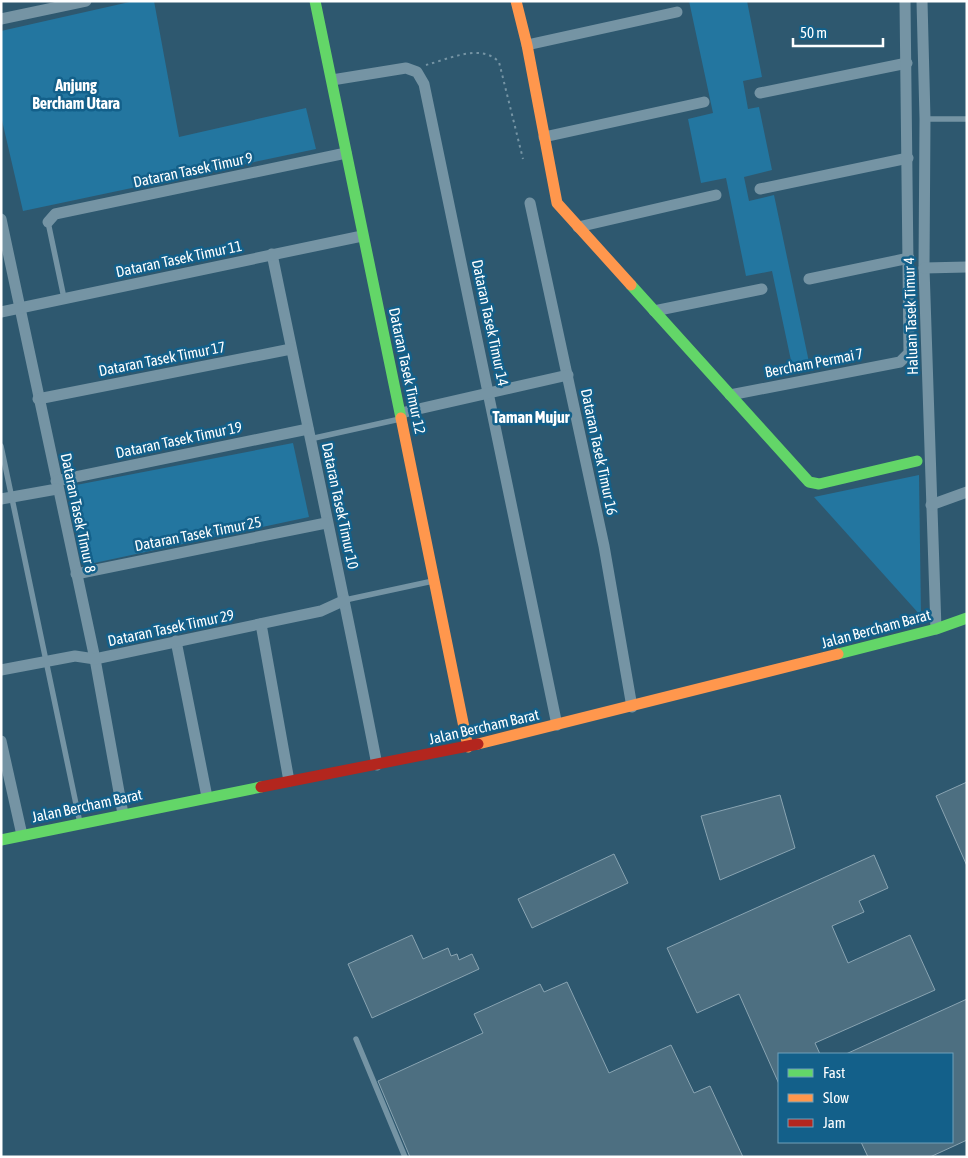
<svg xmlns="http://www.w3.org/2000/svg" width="968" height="1158" font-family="'Asap Condensed',sans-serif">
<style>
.green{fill:#2376a0}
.building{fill:#4d6f81;stroke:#89a4b2}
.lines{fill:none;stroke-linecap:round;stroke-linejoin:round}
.path{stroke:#7594a4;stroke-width:2;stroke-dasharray:2.5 4;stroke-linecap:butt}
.lane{stroke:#7594a4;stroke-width:5.5}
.street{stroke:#7594a4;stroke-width:11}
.fast{stroke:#63d668;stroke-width:11}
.slow{stroke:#ff974d;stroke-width:11}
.jam{stroke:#b3261e;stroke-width:11}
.labels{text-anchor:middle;stroke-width:5;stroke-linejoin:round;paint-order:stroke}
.street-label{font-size:15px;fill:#fff;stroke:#13608a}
.neighbourhood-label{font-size:16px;font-weight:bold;fill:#fff;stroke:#13608a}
</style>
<rect width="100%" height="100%" fill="#2e586f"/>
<g class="green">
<path d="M134 1H154L179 137 306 108 316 149 23 211 1 116V31Z"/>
<path d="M689 1H747L762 77 743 81 748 109 759 107 772 170 744 177 749 201 774 195 810 367 793 370 772 271 746 276 726 178 701 183 688 119 713 113Z"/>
<path d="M293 443 309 517 85 565 71 486Z"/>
<path d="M919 475 921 616 814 497Z"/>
</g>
<g class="building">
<path d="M967 782V866L936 796Z"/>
<path d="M780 795 795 848 720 880 701 816Z"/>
<path d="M614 854 628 883 532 928 518 899Z"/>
<path d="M874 855 888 888 859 901 864 912 832 926 848 963 910 935 935 990 815 1043 820 1054H779V1084L739 994 697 1013 667 948Z"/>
<path d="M412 935 423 959 448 948 451 956 457 954 459 960 472 954 479 969 372 1018 348 964Z"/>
<path d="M567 982 609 1073 671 1045 694 1093 710 1086 743 1157H410L378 1081 483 1033 474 1014 540 984 544 992Z"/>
<path d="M967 999V1140L930 1157H868L861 1142H952V1054H846Z"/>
</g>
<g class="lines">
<path class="path" d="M426 65C449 59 481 43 499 62L523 159"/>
<g class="lane">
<path d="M925 119H967"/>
<path d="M48 222 64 298"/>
<path d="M310 439 400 419"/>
<path d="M1 446 80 823"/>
<path d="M345 600 433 581"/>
<path d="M356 1039 405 1157"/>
</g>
<g class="street">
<path d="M922 1 925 119 924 268 936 629"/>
<path d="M1 19 86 1"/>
<path d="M527 45 677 12"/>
<path d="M332 80 406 68 417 72 424 84 557 725"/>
<path d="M760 93 907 63"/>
<path d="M544 137 704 102"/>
<path d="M760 189 908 158"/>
<path d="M530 203 604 546 632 707"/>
<path d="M1 219 95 659 123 814"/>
<path d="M48 222 55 214 346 153"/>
<path d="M578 227 716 195"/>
<path d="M272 254C307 425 344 594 377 765"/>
<path d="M924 268 967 267"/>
<path d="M809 279 909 258"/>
<path d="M654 311 762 289"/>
<path d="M1 312 362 236"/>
<path d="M730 395 900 362 909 353 905 1"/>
<path d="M38 399 291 349"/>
<path d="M401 413 568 375"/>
<path d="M56 481 308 429"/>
<path d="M1 499 57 489"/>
<path d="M931 505 967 492"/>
<path d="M76 574 326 523"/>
<path d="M261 624 289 781"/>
<path d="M176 641 207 797"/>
<path d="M1 670 75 656 95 659 321 611 345 600"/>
<path d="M1 741 22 835"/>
</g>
<g class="fast">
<path d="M315 1 401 418"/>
<path d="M631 285 809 482 819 484 917 461"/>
<path d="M838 654 936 629 967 618"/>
<path d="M1 840 261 787"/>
</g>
<g class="slow">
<path d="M516 1 527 45 557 203 631 285"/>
<path d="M401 418 468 747"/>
<path d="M478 744 838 654"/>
</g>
<path class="jam" d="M261 787 478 744"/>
</g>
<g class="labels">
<g class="street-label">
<text transform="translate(193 170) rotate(-12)" y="5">Dataran Tasek Timur 9</text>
<text transform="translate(179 259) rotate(-12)" y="5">Dataran Tasek Timur 11</text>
<text transform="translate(911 316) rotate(-92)" y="5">Haluan Tasek Timur 4</text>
<text transform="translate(490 323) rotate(78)" y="5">Dataran Tasek Timur 14</text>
<text transform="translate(162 359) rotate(-11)" y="5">Dataran Tasek Timur 17</text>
<text transform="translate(814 363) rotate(-11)" y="5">Bercham Permai 7</text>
<text transform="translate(407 371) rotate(78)" y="5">Dataran Tasek Timur 12</text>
<text transform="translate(179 440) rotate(-12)" y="5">Dataran Tasek Timur 19</text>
<text transform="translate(599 452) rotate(78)" y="5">Dataran Tasek Timur 16</text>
<text transform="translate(340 506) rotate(78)" y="5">Dataran Tasek Timur 10</text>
<text transform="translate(78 513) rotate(78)" y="5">Dataran Tasek Timur 8</text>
<text transform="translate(198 534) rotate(-11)" y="5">Dataran Tasek Timur 25</text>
<text transform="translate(171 628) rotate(-12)" y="5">Dataran Tasek Timur 29</text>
<text transform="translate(876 629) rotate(-15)" y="5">Jalan Bercham Barat</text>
<text transform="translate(484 727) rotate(-13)" y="5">Jalan Bercham Barat</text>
<text transform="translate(87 806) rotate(-12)" y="5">Jalan Bercham Barat</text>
</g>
<g class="neighbourhood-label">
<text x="76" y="91">Anjung<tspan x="76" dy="18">Bercham Utara</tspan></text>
<text x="531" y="423">Taman Mujur</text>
</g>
</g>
<rect width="968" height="1158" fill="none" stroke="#ffffff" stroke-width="5"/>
<rect x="778" y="1053" width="175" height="90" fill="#13608a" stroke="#71a0b9"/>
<rect x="788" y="1069" width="25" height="8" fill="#63d668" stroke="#71a0b9"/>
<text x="823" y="1078" font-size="15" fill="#ffffff">Fast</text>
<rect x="788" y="1094" width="25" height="8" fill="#ff974d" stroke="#71a0b9"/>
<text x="823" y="1103" font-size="15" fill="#ffffff">Slow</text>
<rect x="788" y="1119" width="25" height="8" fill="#b3261e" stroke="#71a0b9"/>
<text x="823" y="1128" font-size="15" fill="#ffffff">Jam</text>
<path d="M793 38v8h90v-8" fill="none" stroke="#ffffff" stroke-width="2.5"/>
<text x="800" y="38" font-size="15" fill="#ffffff" stroke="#13608a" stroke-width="4" paint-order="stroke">50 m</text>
</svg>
